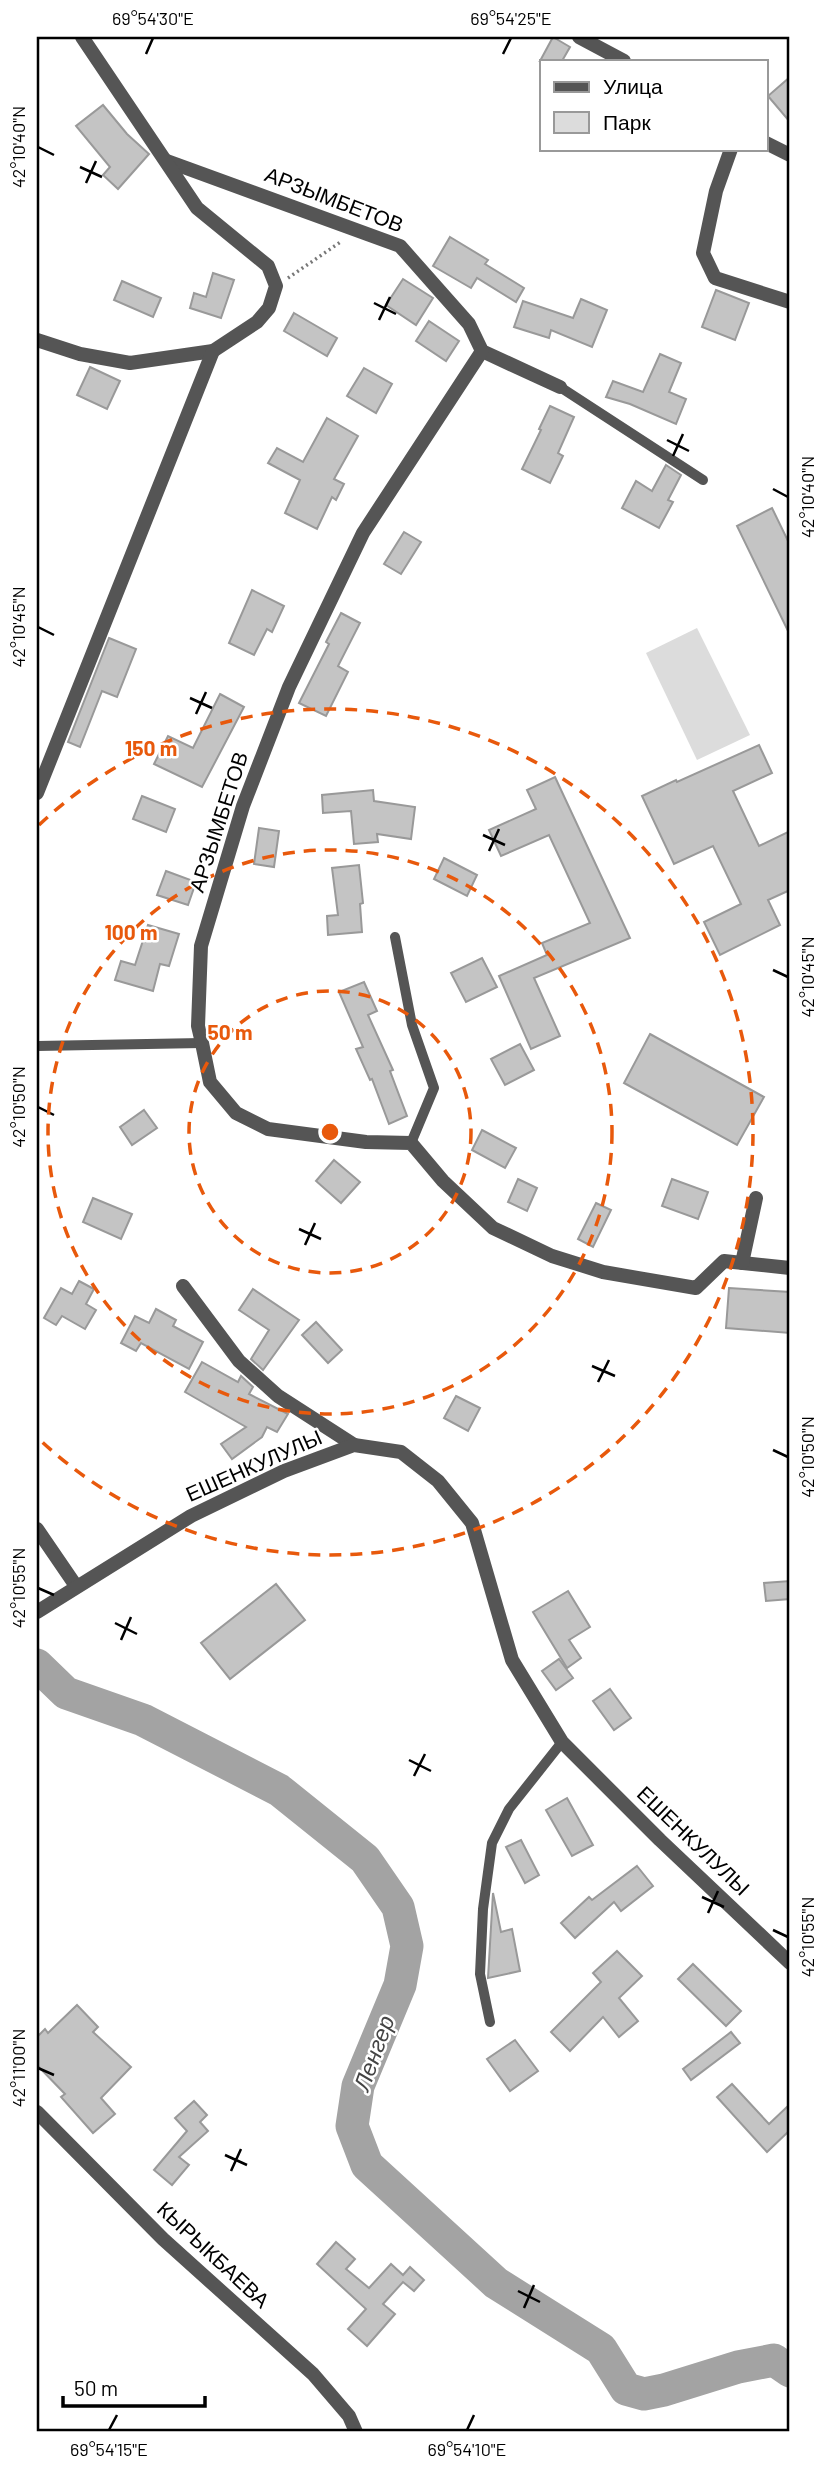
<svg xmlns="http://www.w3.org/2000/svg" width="827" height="2469" font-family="Barlow,sans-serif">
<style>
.green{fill:#dcdcdc}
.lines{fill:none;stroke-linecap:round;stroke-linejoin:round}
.river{stroke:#a3a3a3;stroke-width:33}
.building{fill:#c4c4c4;stroke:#999;stroke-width:2}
.path{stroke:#777;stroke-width:3.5;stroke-dasharray:2 3.5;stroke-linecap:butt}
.service{stroke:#555;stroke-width:10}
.minor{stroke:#555;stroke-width:14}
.tertiary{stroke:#555;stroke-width:14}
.ticks{fill:none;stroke:#000;stroke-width:2.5}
.ring{fill:none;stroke:#e8590c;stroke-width:3.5;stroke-dasharray:12 9}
.labels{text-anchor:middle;stroke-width:5;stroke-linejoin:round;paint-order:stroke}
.street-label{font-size:21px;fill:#000;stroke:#fff}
.water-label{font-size:23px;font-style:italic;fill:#444;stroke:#fff}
.centre{fill:#e8590c;stroke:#fff;stroke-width:3.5}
.ring-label{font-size:21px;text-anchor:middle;font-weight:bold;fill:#e8590c;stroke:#fff;stroke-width:5;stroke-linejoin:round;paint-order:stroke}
.neatline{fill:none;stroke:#000;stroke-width:2.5}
.ticks-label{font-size:18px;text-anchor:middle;fill:#000}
</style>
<rect width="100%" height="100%" fill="#fff"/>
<path class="green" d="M697 628 750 735 697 760 646 653Z"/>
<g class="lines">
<path class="river" d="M37 1665 66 1693 143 1720 279 1790 365 1859 398 1907 407 1946 400 1985 358 2086 352 2126 367 2165 496 2283 601 2349 626 2389 644 2394 664 2390 738 2367 774 2360 790 2371"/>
</g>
<g class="building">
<path d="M553 37 570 47 562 61H540Z"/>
<path d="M790 77V122L768 96Z"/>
<path d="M103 105 127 134 149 154 118 189 103 175 110 167 76 126Z"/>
<path d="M450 237 488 260 485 264 524 288 516 302 477 278 471 288 433 266Z"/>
<path d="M213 273 234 280 221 318 190 308 194 293 206 297Z"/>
<path d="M403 279 433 298 416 325 386 305Z"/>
<path d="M122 281 161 298 153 317 114 300Z"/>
<path d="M716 290 749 303 735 340 702 327Z"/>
<path d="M581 299 607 310 592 347 551 330 549 338 514 327 523 301 573 318Z"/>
<path d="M294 313 337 338 327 356 284 331Z"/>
<path d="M429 321 459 341 446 361 416 341Z"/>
<path d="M660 354 681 363 669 392 686 399 676 424 630 404 606 397 613 381 643 392Z"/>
<path d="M90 367 120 381 107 409 77 395Z"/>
<path d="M364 368 392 384 376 413 347 396Z"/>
<path d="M550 406 574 417 558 453 563 456 550 483 522 469 541 430 539 429Z"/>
<path d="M327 418 358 436 334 479 344 484 336 500 332 497 317 529 285 513 300 480 268 463 277 448 303 462Z"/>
<path d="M666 465 681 475 668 500 673 502 659 528 622 508 636 481 652 491Z"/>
<path d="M772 508 790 545V635L737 526Z"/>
<path d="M404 532 421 542 401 574 384 564Z"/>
<path d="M252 590 284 606 272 632 267 629 254 655 229 643Z"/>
<path d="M341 613 360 623 338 666 348 672 326 716 299 703 329 644 326 642Z"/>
<path d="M109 638 136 649 117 697 102 691 80 747 68 742Z"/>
<path d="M220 694 244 707 202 787 154 764 168 736 193 748Z"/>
<path d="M759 745 772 773 733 791 759 846 790 831V890L768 900 780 925 720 955 704 922 741 904 713 846 674 864 642 796 676 780 677 782Z"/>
<path d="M555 777 630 938 534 978 560 1036 531 1049 499 976 547 955 542 943 590 923 549 835 501 856 489 830 536 809 527 790Z"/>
<path d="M373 790 374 801 415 807 411 839 377 834 378 842 354 844 351 811 323 813 322 795Z"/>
<path d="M142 796 175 809 166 832 133 819Z"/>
<path d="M259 828 279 831 274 867 254 864Z"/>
<path d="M444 858 477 875 467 896 434 879Z"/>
<path d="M359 865 363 903 360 904 362 932 328 935 327 916 338 915 332 868Z"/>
<path d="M166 871 196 882 188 905 157 895Z"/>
<path d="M148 925 179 934 169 966 160 964 153 991 115 980 121 961 135 965Z"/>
<path d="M482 958 497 987 466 1002 451 973Z"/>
<path d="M364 982 377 1011 368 1015 393 1070 390 1071 407 1116 389 1124 372 1079 370 1080 356 1049 363 1047 339 992Z"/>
<path d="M650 1034 764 1097 737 1145 624 1083Z"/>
<path d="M520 1044 534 1070 505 1085 491 1059Z"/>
<path d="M144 1110 157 1128 132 1145 120 1127Z"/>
<path d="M482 1130 516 1148 505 1168 472 1150Z"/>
<path d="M334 1160 360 1182 341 1203 316 1181Z"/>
<path d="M518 1179 537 1188 527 1211 508 1202Z"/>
<path d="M672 1179 708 1192 698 1219 662 1206Z"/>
<path d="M93 1198 132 1214 121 1239 83 1222Z"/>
<path d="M596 1203 611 1210 593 1247 578 1239Z"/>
<path d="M79 1281 94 1289 86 1304 96 1310 85 1329 62 1316 56 1325 44 1318 61 1288 72 1294Z"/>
<path d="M729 1288 790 1292V1333L726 1328Z"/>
<path d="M253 1289 299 1320 263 1370 251 1359 269 1330 239 1310Z"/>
<path d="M156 1309 176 1320 173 1326 203 1342 189 1369 141 1343 136 1351 121 1343 135 1316 149 1323Z"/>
<path d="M316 1322 342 1350 328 1363 302 1335Z"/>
<path d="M202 1362 238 1382 241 1376 253 1387 249 1394 288 1414 277 1432 267 1427 262 1437 232 1459 221 1444 246 1427 185 1392Z"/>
<path d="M456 1396 480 1408 468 1431 444 1418Z"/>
<path d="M790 1581V1599L766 1601 764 1583Z"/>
<path d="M276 1584 305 1620 230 1679 201 1643Z"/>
<path d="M568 1591 590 1627 569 1640 581 1658 567 1668 533 1612Z"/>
<path d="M559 1659 573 1678 556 1690 542 1671Z"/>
<path d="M610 1689 631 1718 614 1730 593 1701Z"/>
<path d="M567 1798 593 1845 572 1856 546 1810Z"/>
<path d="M521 1840 539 1875 525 1883 506 1847Z"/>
<path d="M637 1866 653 1886 621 1911 614 1902 575 1938 561 1923 589 1897 592 1900Z"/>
<path d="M493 1893 501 1932 512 1929 520 1971 488 1978Z"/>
<path d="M617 1951 642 1976 619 1998 638 2021 619 2037 603 2017 570 2051 551 2032 601 1982 593 1973Z"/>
<path d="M693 1964 741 2011 726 2026 678 1979Z"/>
<path d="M77 2005 98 2027 93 2032 131 2067 101 2098 115 2114 93 2133 61 2097 65 2094 37 2065V2037L45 2029 48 2033Z"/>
<path d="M731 2032 740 2043 691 2080 683 2069Z"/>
<path d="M515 2040 538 2071 510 2091 487 2059Z"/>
<path d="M732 2084 769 2124 790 2104V2130L767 2152 717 2097Z"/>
<path d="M194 2101 207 2115 200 2122 208 2131 179 2157 189 2165 172 2185 154 2170 187 2131 175 2118Z"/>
<path d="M336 2242 355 2259 346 2269 369 2288 391 2264 403 2275 410 2267 424 2280 414 2291 403 2282 383 2304 395 2314 367 2346 348 2329 366 2309 317 2264Z"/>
</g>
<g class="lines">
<path class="path" d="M288 278 342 241"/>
<g class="service">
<path d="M560 387 703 480"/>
<path d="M395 937 412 1025 434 1088 411 1143"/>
<path d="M37 1046 202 1043"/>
<path d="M490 2022 480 1974 483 1909 492 1843 509 1809 562 1742"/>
</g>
<g class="minor">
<path d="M579 37 624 61"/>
<path d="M766 143 790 155"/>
<path d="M731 149 716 191 703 253 715 278 790 302"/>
<path d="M167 161 400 246 469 324 482 351 560 387"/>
<path d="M37 340 80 354 130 363 213 351 257 322 269 308 276 286 268 266 197 208 82 37"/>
<path d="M482 351 363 533 289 687 243 806 201 946 198 1026 202 1043 210 1082 236 1113 268 1129 366 1142 411 1143 443 1181 493 1228 552 1256 603 1272 696 1288 724 1261 790 1268"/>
<path d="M37 793 213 351"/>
<path d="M742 1263 756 1198"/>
<path d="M183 1286 239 1361 278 1396 354 1445"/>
<path d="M37 1529 76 1586"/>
<path d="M37 2112 163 2239 313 2374 349 2416 356 2432"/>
</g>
<path class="tertiary" d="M37 1612 191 1516 284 1471 354 1445 401 1452 438 1481 472 1523 512 1660 562 1742 660 1840 790 1963"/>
</g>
<path class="ticks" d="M146 54 153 38M503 54 511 38M38 147 54 155M80 167 102 177M86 183 96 161M374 303 396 314M379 320 390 297M667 440 689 451M673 456 683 434M773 489 788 497M38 627 54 635M190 698 212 708M196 714 206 692M483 835 505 845M489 851 499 829M773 970 788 977M38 1107 54 1115M299 1229 321 1239M305 1245 315 1223M592 1366 615 1376M598 1382 609 1360M773 1450 788 1457M38 1588 54 1595M115 1623 137 1634M121 1640 131 1617M409 1760 431 1771M414 1776 425 1754M702 1897 724 1907M708 1913 718 1891M773 1930 788 1937M38 2068 54 2075M225 2155 247 2165M231 2171 241 2149M518 2291 540 2302M524 2308 534 2285M109 2430 117 2415M467 2430 474 2415"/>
<g class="ring">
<circle cx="330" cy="1132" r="141"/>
<circle cx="330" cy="1132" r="282"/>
<path d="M39 825A423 423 0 1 1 39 1439"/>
</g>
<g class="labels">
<g class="street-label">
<text transform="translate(334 200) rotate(21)" y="7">АРЗЫМБЕТОВ</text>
<text transform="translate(219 822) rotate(-72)" y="7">АРЗЫМБЕТОВ</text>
<text transform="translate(254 1466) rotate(-24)" y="7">ЕШЕНКУЛУЛЫ</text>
<text transform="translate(693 1841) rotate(44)" y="7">ЕШЕНКУЛУЛЫ</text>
<text transform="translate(213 2255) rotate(43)" y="7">КЫРЫКБАЕВА</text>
</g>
<g class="water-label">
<text transform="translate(374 2053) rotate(-70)" y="8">Ленгер</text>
</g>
</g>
<circle cx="330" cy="1132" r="10" class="centre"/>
<g class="ring-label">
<text x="151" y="756">150 m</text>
<text x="131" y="940">100 m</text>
<text x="230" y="1040">50 m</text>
</g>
<rect width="827" height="2469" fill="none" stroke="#ffffff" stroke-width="77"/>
<rect x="540" y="60" width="228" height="91" fill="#ffffff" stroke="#999999" stroke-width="2"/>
<rect x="554" y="82" width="35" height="10" fill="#555555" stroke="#999999" stroke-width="2"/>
<text x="603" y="94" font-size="21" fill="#000000">Улица</text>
<rect x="554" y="112" width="35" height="21" fill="#dcdcdc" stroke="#999999" stroke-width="2"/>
<text x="603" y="130" font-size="21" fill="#000000">Парк</text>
<path d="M63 2396v10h142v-10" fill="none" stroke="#000000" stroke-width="3.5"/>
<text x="74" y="2396" font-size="21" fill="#000000" stroke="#ffffff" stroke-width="5" paint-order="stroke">50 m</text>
<rect x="38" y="38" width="750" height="2392" class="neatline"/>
<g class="ticks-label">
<text x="153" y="25">69°54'30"E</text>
<text x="511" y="25">69°54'25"E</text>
<text transform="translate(19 147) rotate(-90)" y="6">42°10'40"N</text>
<text transform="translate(808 497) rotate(-90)" y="6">42°10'40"N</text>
<text transform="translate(19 627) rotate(-90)" y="6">42°10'45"N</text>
<text transform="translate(808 977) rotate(-90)" y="6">42°10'45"N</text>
<text transform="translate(19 1107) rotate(-90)" y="6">42°10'50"N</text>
<text transform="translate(808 1457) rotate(-90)" y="6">42°10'50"N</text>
<text transform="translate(19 1588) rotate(-90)" y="6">42°10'55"N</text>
<text transform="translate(808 1937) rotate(-90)" y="6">42°10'55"N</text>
<text transform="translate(19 2068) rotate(-90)" y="6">42°11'00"N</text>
<text x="109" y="2456">69°54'15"E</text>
<text x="467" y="2456">69°54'10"E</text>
</g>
</svg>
